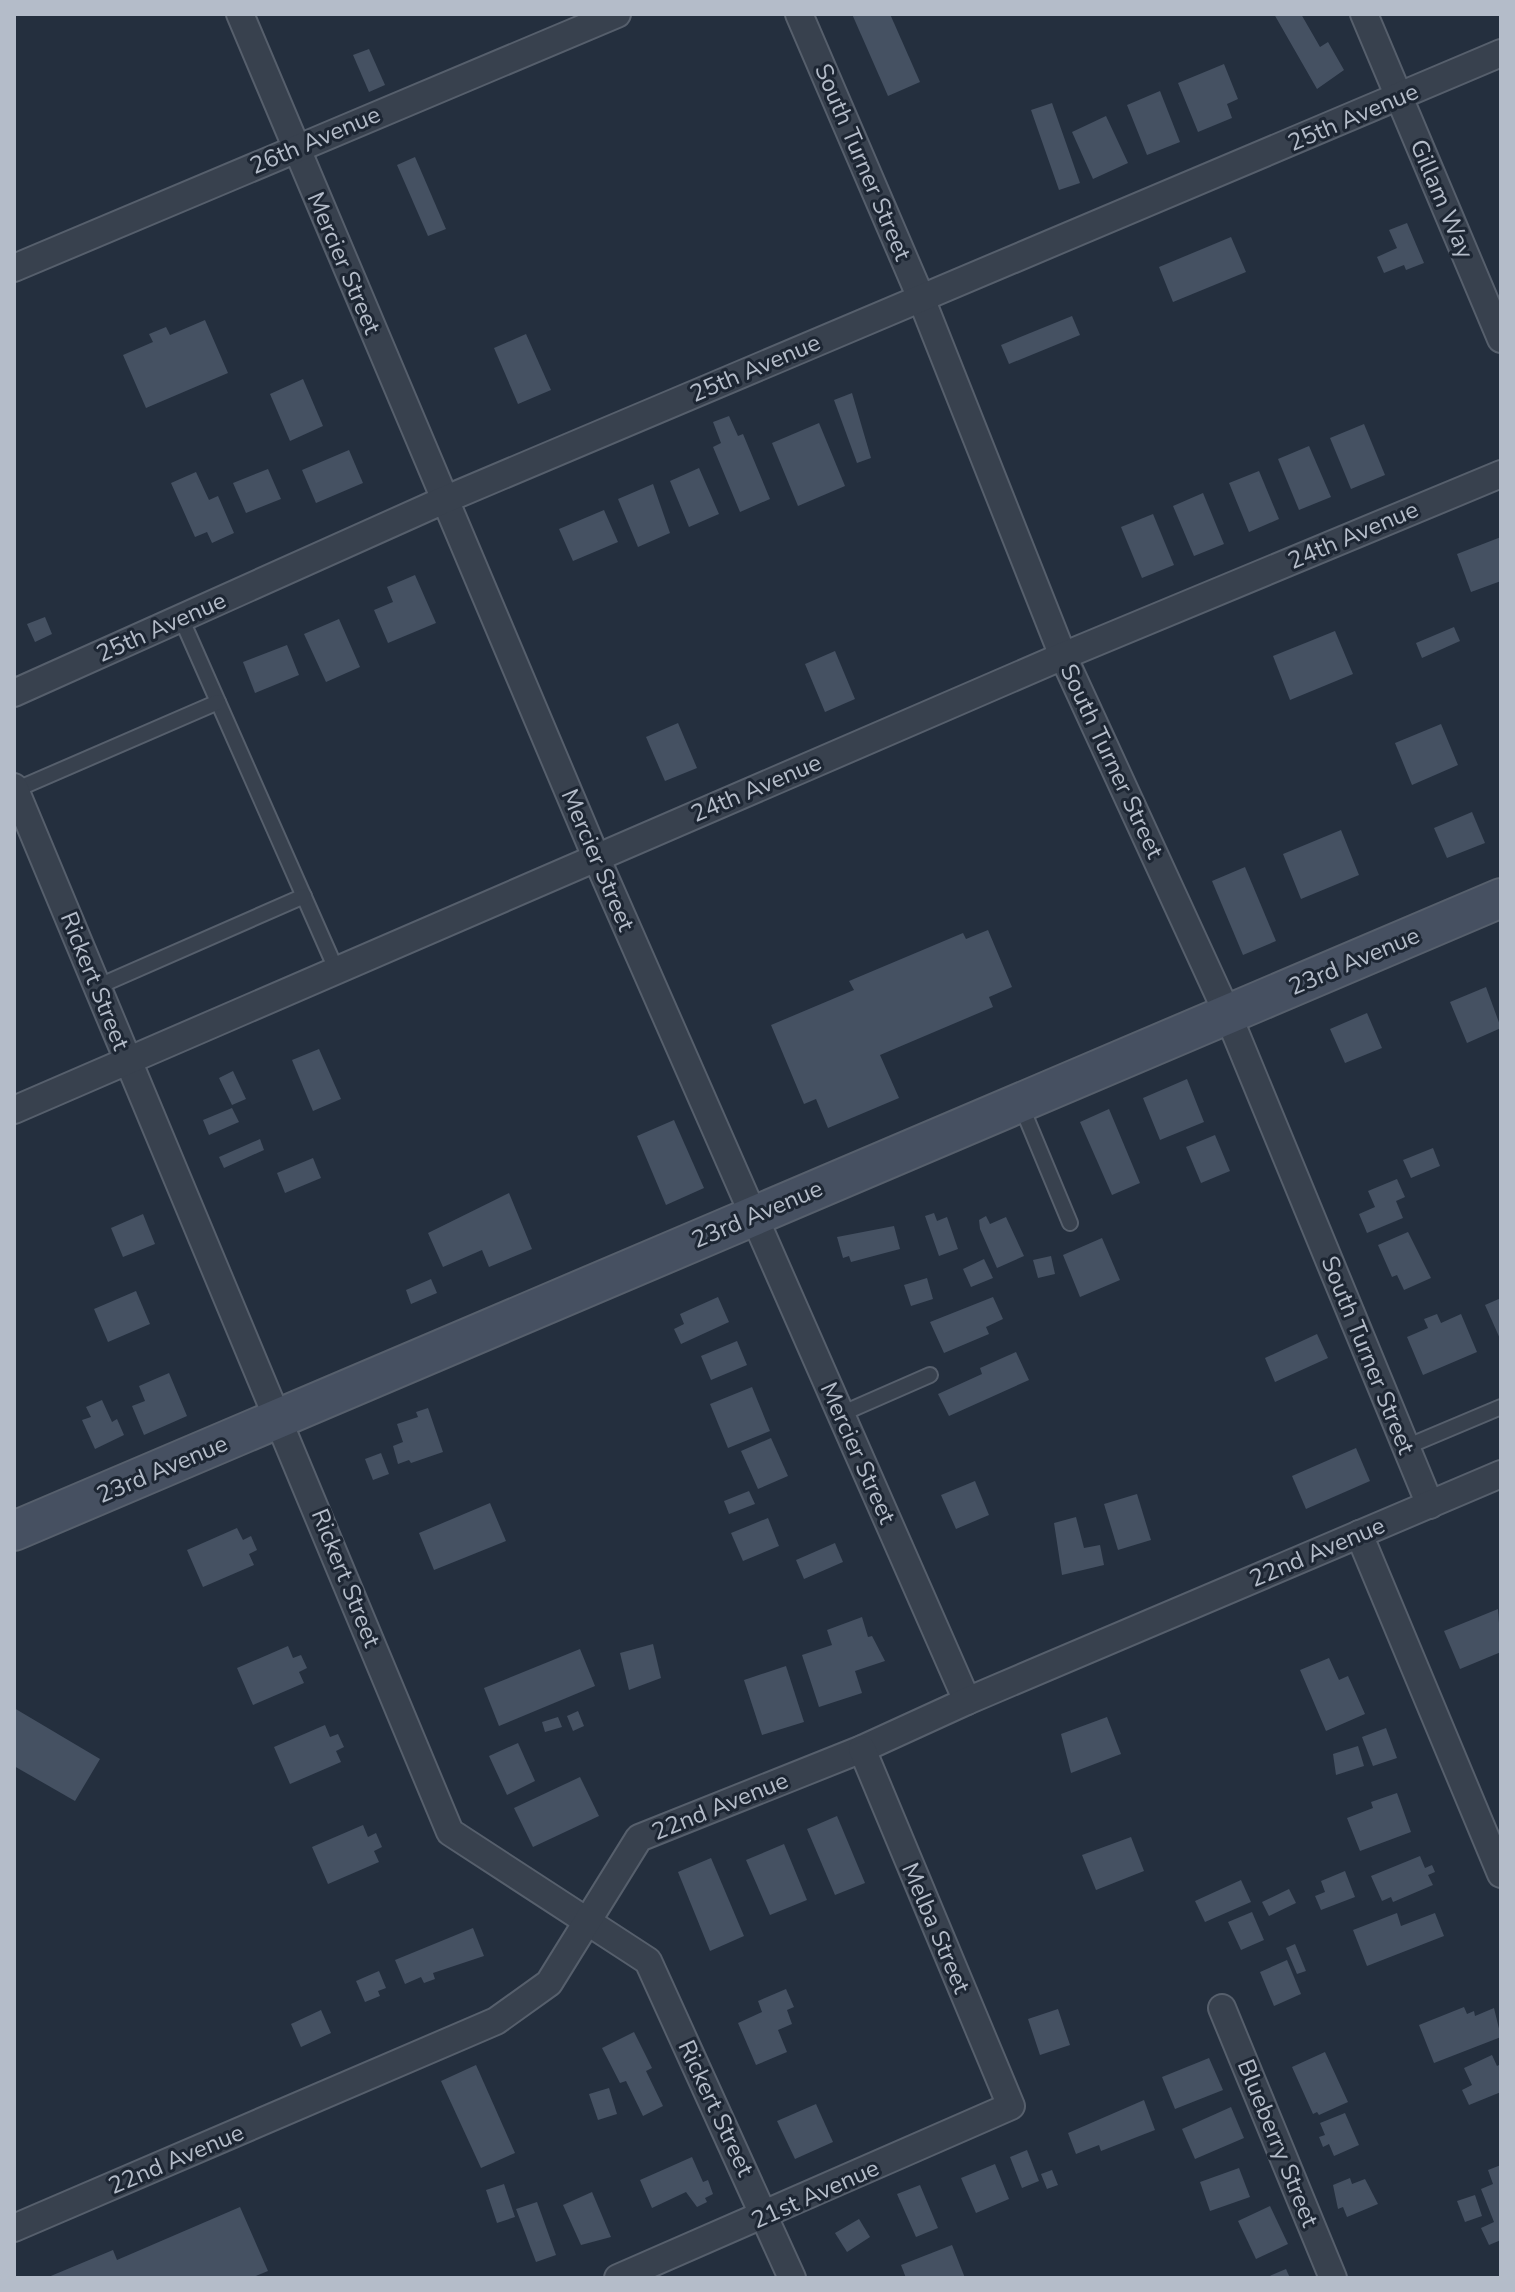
<svg xmlns="http://www.w3.org/2000/svg" width="1515" height="2292" font-family="'Nunito Sans',sans-serif">
<style>
.building{fill:#455162}
.lines{fill:none;stroke-linecap:round;stroke-linejoin:round}
.lane-casing{stroke:#565f6c;stroke-width:18}
.street-casing{stroke:#565f6c;stroke-width:30}
.secondary-casing{stroke:#565f6c;stroke-width:42}
.lane{stroke:#38414e;stroke-width:14}
.street{stroke:#38414e;stroke-width:26}
.secondary{stroke:#465061;stroke-width:38}
.labels{text-anchor:middle;stroke-width:6;stroke-linejoin:round;paint-order:stroke}
.street-label{font-size:24px;fill:#b4bcc9;stroke:#1d2633}
</style>
<rect width="100%" height="100%" fill="#242f3e"/>
<g class="building">
<path d="M852 14H890L920 82 888 96Z"/>
<path d="M1274 14H1301L1320 47 1328 42 1344 70 1317 89Z"/>
<path d="M369 49 385 85 369 92 353 55Z"/>
<path d="M1224 64 1238 99 1227 104 1232 118 1198 132 1178 83Z"/>
<path d="M1160 91 1180 142 1147 155 1127 105Z"/>
<path d="M1052 103 1080 183 1059 190 1031 110Z"/>
<path d="M1106 116 1128 163 1093 179 1072 132Z"/>
<path d="M415 157 446 229 428 236 397 165Z"/>
<path d="M1407 223 1424 263 1406 270 1404 265 1384 273 1377 257 1397 248 1389 230Z"/>
<path d="M1231 237 1246 272 1173 302 1159 267Z"/>
<path d="M1072 316 1080 335 1009 364 1001 345Z"/>
<path d="M205 320 228 373 146 408 123 355 153 342 149 334 166 327 170 335Z"/>
<path d="M526 334 551 390 518 404 494 348Z"/>
<path d="M303 379 323 426 290 441 270 394Z"/>
<path d="M852 393 871 458 857 463 834 400Z"/>
<path d="M729 416 738 436 743 434 770 499 740 512 713 447 721 443 713 422Z"/>
<path d="M819 423 845 486 798 506 772 443Z"/>
<path d="M1364 424 1385 475 1351 489 1330 438Z"/>
<path d="M1309 446 1331 497 1299 510 1278 459Z"/>
<path d="M349 450 363 483 316 503 302 470Z"/>
<path d="M699 468 719 514 689 527 670 481Z"/>
<path d="M268 469 281 499 246 513 233 483Z"/>
<path d="M1259 471 1279 519 1249 532 1229 483Z"/>
<path d="M196 472 209 500 218 496 234 533 212 543 207 532 195 537 171 483Z"/>
<path d="M653 484 670 533 638 547 618 499Z"/>
<path d="M1203 493 1224 544 1194 556 1173 506Z"/>
<path d="M604 510 618 542 573 561 559 529Z"/>
<path d="M1153 514 1174 565 1142 578 1121 527Z"/>
<path d="M1501 537V581L1471 592 1457 554Z"/>
<path d="M415 575 436 623 388 643 374 610 393 602 387 587Z"/>
<path d="M45 617 52 634 35 642 27 624Z"/>
<path d="M339 619 360 667 326 682 304 634Z"/>
<path d="M1454 627 1460 641 1422 658 1416 643Z"/>
<path d="M1335 631 1353 674 1290 700 1273 656Z"/>
<path d="M287 645 299 675 255 693 243 662Z"/>
<path d="M835 651 855 699 825 712 805 664Z"/>
<path d="M678 723 697 768 665 781 646 737Z"/>
<path d="M1441 724 1458 765 1412 785 1395 743Z"/>
<path d="M1472 812 1485 843 1447 858 1434 828Z"/>
<path d="M1341 830 1359 875 1301 899 1283 854Z"/>
<path d="M1245 867 1276 941 1243 955 1212 881Z"/>
<path d="M988 930 1012 987 989 997 993 1007 880 1055 899 1098 828 1128 816 1099 804 1104 771 1025 854 990 849 981 963 933 966 939Z"/>
<path d="M1486 987 1501 1028 1467 1043 1450 1002Z"/>
<path d="M1367 1013 1382 1048 1345 1063 1330 1029Z"/>
<path d="M319 1049 341 1099 313 1111 292 1060Z"/>
<path d="M233 1071 246 1099 232 1105 219 1078Z"/>
<path d="M1187 1079 1204 1122 1160 1140 1143 1098Z"/>
<path d="M232 1108 239 1122 209 1135 203 1120Z"/>
<path d="M1109 1109 1140 1183 1112 1195 1080 1122Z"/>
<path d="M674 1120 704 1188 666 1205 637 1136Z"/>
<path d="M1215 1135 1230 1171 1201 1183 1186 1147Z"/>
<path d="M260 1139 264 1150 224 1168 219 1157Z"/>
<path d="M1433 1148 1440 1166 1411 1178 1403 1160Z"/>
<path d="M313 1158 321 1178 285 1193 277 1173Z"/>
<path d="M1397 1179 1405 1197 1396 1201 1403 1218 1367 1233 1359 1214 1375 1207 1368 1191Z"/>
<path d="M509 1193 532 1249 489 1267 482 1250 443 1267 428 1233Z"/>
<path d="M934 1213 937 1221 947 1217 958 1249 939 1256 925 1216Z"/>
<path d="M143 1214 155 1244 123 1257 111 1228Z"/>
<path d="M986 1216 990 1224 1006 1217 1024 1256 997 1268 980 1229 979 1220Z"/>
<path d="M894 1226 900 1249 851 1262 849 1256 843 1258 837 1237Z"/>
<path d="M1408 1232 1431 1278 1404 1290 1397 1275 1392 1277 1378 1245Z"/>
<path d="M1102 1238 1120 1280 1080 1297 1063 1255Z"/>
<path d="M1051 1256 1055 1274 1038 1278 1033 1260Z"/>
<path d="M984 1259 993 1278 971 1287 963 1269Z"/>
<path d="M927 1278 933 1299 911 1306 904 1285Z"/>
<path d="M431 1279 437 1293 411 1304 406 1290Z"/>
<path d="M136 1291 150 1324 108 1342 94 1309Z"/>
<path d="M718 1297 729 1322 681 1344 674 1329 684 1324 680 1314Z"/>
<path d="M993 1297 1003 1319 986 1327 989 1334 944 1353 930 1322Z"/>
<path d="M1501 1298V1341L1485 1305Z"/>
<path d="M1437 1314 1441 1323 1461 1314 1477 1352 1423 1375 1407 1337 1428 1328 1424 1319Z"/>
<path d="M1317 1334 1328 1358 1275 1382 1265 1358Z"/>
<path d="M737 1341 747 1365 711 1380 701 1356Z"/>
<path d="M1016 1352 1029 1380 949 1416 938 1394 982 1374 980 1368Z"/>
<path d="M169 1373 187 1416 144 1435 132 1406 145 1401 139 1386Z"/>
<path d="M752 1387 770 1431 728 1448 710 1404Z"/>
<path d="M102 1400 112 1422 117 1419 124 1435 95 1449 82 1420 91 1417 86 1407Z"/>
<path d="M428 1408 443 1452 411 1463 409 1460 398 1464 393 1446 403 1442 397 1424 418 1417 416 1412Z"/>
<path d="M771 1438 788 1476 758 1489 741 1451Z"/>
<path d="M1356 1448 1370 1481 1306 1509 1292 1476Z"/>
<path d="M381 1453 389 1474 373 1480 365 1459Z"/>
<path d="M975 1481 989 1515 956 1529 941 1495Z"/>
<path d="M749 1491 755 1504 729 1514 724 1501Z"/>
<path d="M1137 1494 1151 1540 1118 1550 1104 1504Z"/>
<path d="M490 1503 506 1541 434 1570 419 1533Z"/>
<path d="M1076 1517 1084 1548 1100 1545 1104 1565 1062 1575 1054 1523Z"/>
<path d="M768 1518 779 1546 743 1561 731 1533Z"/>
<path d="M237 1528 243 1540 251 1536 257 1550 249 1554 254 1565 203 1587 187 1550Z"/>
<path d="M835 1543 843 1562 804 1579 796 1560Z"/>
<path d="M1498 1609 1501 1652 1460 1669 1444 1631Z"/>
<path d="M862 1617 868 1637 872 1636 885 1661 855 1671 862 1693 819 1707 802 1655 832 1645 827 1630Z"/>
<path d="M653 1644 661 1678 629 1690 620 1653Z"/>
<path d="M288 1646 293 1658 301 1655 307 1668 299 1672 304 1683 253 1705 237 1668Z"/>
<path d="M580 1649 595 1686 499 1726 484 1688Z"/>
<path d="M1329 1658 1339 1680 1348 1676 1365 1714 1326 1731 1300 1670Z"/>
<path d="M786 1666 804 1722 762 1735 744 1680Z"/>
<path d="M14 1708 100 1759 75 1801 14 1766Z"/>
<path d="M578 1711 584 1726 573 1731 567 1716Z"/>
<path d="M558 1717 562 1727 545 1732 542 1722Z"/>
<path d="M1107 1717 1121 1754 1071 1773 1061 1734Z"/>
<path d="M325 1725 330 1737 338 1734 344 1747 336 1751 341 1762 290 1784 274 1747Z"/>
<path d="M1386 1728 1397 1758 1373 1766 1362 1737Z"/>
<path d="M518 1743 535 1781 507 1795 489 1756Z"/>
<path d="M1358 1746 1364 1766 1336 1775 1333 1754Z"/>
<path d="M580 1777 599 1816 533 1847 514 1808Z"/>
<path d="M1397 1793 1411 1832 1360 1851 1347 1818 1373 1808 1371 1802Z"/>
<path d="M837 1816 865 1883 835 1895 807 1829Z"/>
<path d="M363 1825 368 1837 376 1833 382 1847 374 1851 379 1862 328 1884 312 1847Z"/>
<path d="M1131 1837 1144 1871 1096 1890 1082 1855Z"/>
<path d="M784 1844 807 1900 770 1915 746 1860Z"/>
<path d="M1420 1856 1425 1868 1432 1865 1435 1872 1428 1875 1433 1885 1393 1902 1391 1897 1382 1901 1371 1876Z"/>
<path d="M711 1858 744 1936 710 1951 678 1872Z"/>
<path d="M1345 1871 1355 1897 1321 1910 1315 1896 1325 1892 1321 1881Z"/>
<path d="M1241 1880 1251 1902 1205 1922 1195 1901Z"/>
<path d="M1289 1889 1296 1903 1269 1916 1262 1902Z"/>
<path d="M1252 1912 1264 1940 1241 1950 1228 1922Z"/>
<path d="M1397 1913 1401 1926 1435 1913 1444 1936 1367 1966 1353 1930Z"/>
<path d="M473 1928 484 1956 433 1973 435 1979 424 1983 421 1977 405 1984 395 1960Z"/>
<path d="M1295 1944 1306 1971 1297 1974 1286 1948Z"/>
<path d="M1287 1960 1301 1994 1274 2006 1260 1972Z"/>
<path d="M379 1971 386 1988 378 1991 380 1996 365 2002 356 1981Z"/>
<path d="M786 1989 794 2007 787 2010 792 2024 778 2030 787 2052 756 2065 738 2023 762 2012 758 2001Z"/>
<path d="M1464 2007 1467 2014 1474 2011 1475 2016 1494 2008 1501 2037 1434 2063 1419 2025Z"/>
<path d="M1058 2009 1070 2045 1040 2055 1028 2019Z"/>
<path d="M321 2010 331 2033 301 2047 291 2024Z"/>
<path d="M634 2032 652 2068 646 2071 663 2106 643 2116 626 2081 620 2083 602 2048Z"/>
<path d="M1325 2052 1348 2102 1319 2115 1317 2112 1313 2114 1292 2067Z"/>
<path d="M1492 2055 1497 2066 1501 2064V2092L1469 2105 1462 2090 1472 2085 1464 2068Z"/>
<path d="M1209 2058 1223 2090 1175 2109 1162 2077Z"/>
<path d="M476 2065 515 2153 481 2168 441 2081Z"/>
<path d="M609 2088 617 2114 598 2120 589 2094Z"/>
<path d="M1144 2100 1155 2130 1101 2151 1099 2145 1076 2154 1068 2133Z"/>
<path d="M816 2104 833 2142 795 2159 777 2121Z"/>
<path d="M1231 2107 1244 2138 1195 2159 1182 2129Z"/>
<path d="M1345 2113 1359 2145 1334 2156 1329 2144 1323 2147 1319 2137 1325 2135 1320 2123Z"/>
<path d="M1027 2150 1039 2181 1022 2188 1010 2157Z"/>
<path d="M692 2157 703 2182 708 2180 713 2194 705 2198 707 2202 697 2207 686 2192 652 2208 640 2180Z"/>
<path d="M995 2164 1009 2199 976 2213 961 2178Z"/>
<path d="M1501 2165V2240L1489 2245 1481 2228 1494 2222 1481 2189 1493 2184 1488 2170Z"/>
<path d="M1239 2168 1250 2197 1210 2211 1200 2182Z"/>
<path d="M1052 2170 1058 2185 1047 2189 1041 2174Z"/>
<path d="M1350 2178 1352 2184 1365 2179 1378 2204 1347 2217 1343 2207 1338 2209 1333 2185Z"/>
<path d="M504 2184 515 2217 497 2223 486 2190Z"/>
<path d="M920 2185 938 2228 916 2237 897 2194Z"/>
<path d="M592 2192 611 2237 581 2245 563 2205Z"/>
<path d="M1475 2195 1482 2216 1465 2222 1457 2201Z"/>
<path d="M537 2202 556 2255 536 2262 516 2209Z"/>
<path d="M1270 2206 1288 2244 1256 2259 1238 2221Z"/>
<path d="M240 2207 268 2271 251 2278H46L113 2250 117 2260Z"/>
<path d="M859 2219 870 2237 847 2252 835 2233Z"/>
<path d="M952 2245 965 2278H906L901 2265Z"/>
<path d="M1286 2269 1290 2278H1265Z"/>
</g>
<g class="lines">
<g class="lane-casing">
<g id="lane">
<path d="M181 618 336 969"/>
<path d="M15 790 218 702"/>
<path d="M99 986 304 896"/>
<path d="M1020 1103 1070 1223"/>
<path d="M841 1414 930 1375"/>
<path d="M1406 1447 1501 1407"/>
</g>
</g>
<g class="street-casing">
<g id="street">
<path d="M240 14 596 857 967 1701"/>
<path d="M799 14 921 298 1063 656 1228 1015 1430 1505"/>
<path d="M1364 14 1501 339"/>
<path d="M14 268 617 14"/>
<path d="M14 693 444 500 1501 53"/>
<path d="M14 787 450 1832 648 1961 792 2278"/>
<path d="M14 1110 1063 656 1501 474"/>
<path d="M1359 1534 1501 1874"/>
<path d="M1222 2008 1333 2278"/>
<path d="M14 2228 496 2021 549 1983 639 1838 862 1749 967 1701 1501 1474"/>
<path d="M618 2278 1011 2106 862 1749"/>
</g>
</g>
<g class="secondary-casing">
<path id="secondary" d="M14 1531 1501 898"/>
</g>
<use href="#lane" class="lane"/>
<use href="#street" class="street"/>
<use href="#secondary" class="secondary"/>
</g>
<g class="labels">
<g class="street-label">
<text transform="translate(1353 117) rotate(-23)" y="8">25th Avenue</text>
<text transform="translate(315 140) rotate(-23)" y="8">26th Avenue</text>
<text transform="translate(863 162) rotate(67)" y="8">South Turner Street</text>
<text transform="translate(1442 199) rotate(67)" y="8">Gillam Way</text>
<text transform="translate(344 263) rotate(67)" y="8">Mercier Street</text>
<text transform="translate(755 368) rotate(-23)" y="8">25th Avenue</text>
<text transform="translate(1353 535) rotate(-23)" y="8">24th Avenue</text>
<text transform="translate(161 627) rotate(-24)" y="8">25th Avenue</text>
<text transform="translate(1112 761) rotate(65)" y="8">South Turner Street</text>
<text transform="translate(756 788) rotate(-23)" y="8">24th Avenue</text>
<text transform="translate(598 860) rotate(67)" y="8">Mercier Street</text>
<text transform="translate(1354 961) rotate(-23)" y="8">23rd Avenue</text>
<text transform="translate(95 981) rotate(68)" y="8">Rickert Street</text>
<text transform="translate(757 1214) rotate(-23)" y="8">23rd Avenue</text>
<text transform="translate(1368 1355) rotate(68)" y="8">South Turner Street</text>
<text transform="translate(858 1453) rotate(66)" y="8">Mercier Street</text>
<text transform="translate(162 1469) rotate(-23)" y="8">23rd Avenue</text>
<text transform="translate(1317 1552) rotate(-23)" y="8">22nd Avenue</text>
<text transform="translate(346 1578) rotate(68)" y="8">Rickert Street</text>
<text transform="translate(720 1806) rotate(-22)" y="8">22nd Avenue</text>
<text transform="translate(936 1928) rotate(67)" y="8">Melba Street</text>
<text transform="translate(716 2108) rotate(65)" y="8">Rickert Street</text>
<text transform="translate(1278 2143) rotate(68)" y="8">Blueberry Street</text>
<text transform="translate(176 2159) rotate(-23)" y="8">22nd Avenue</text>
<text transform="translate(815 2194) rotate(-24)" y="8">21st Avenue</text>
</g>
</g>
<rect width="1515" height="2292" fill="none" stroke="#b4bcc9" stroke-width="32"/>
</svg>
